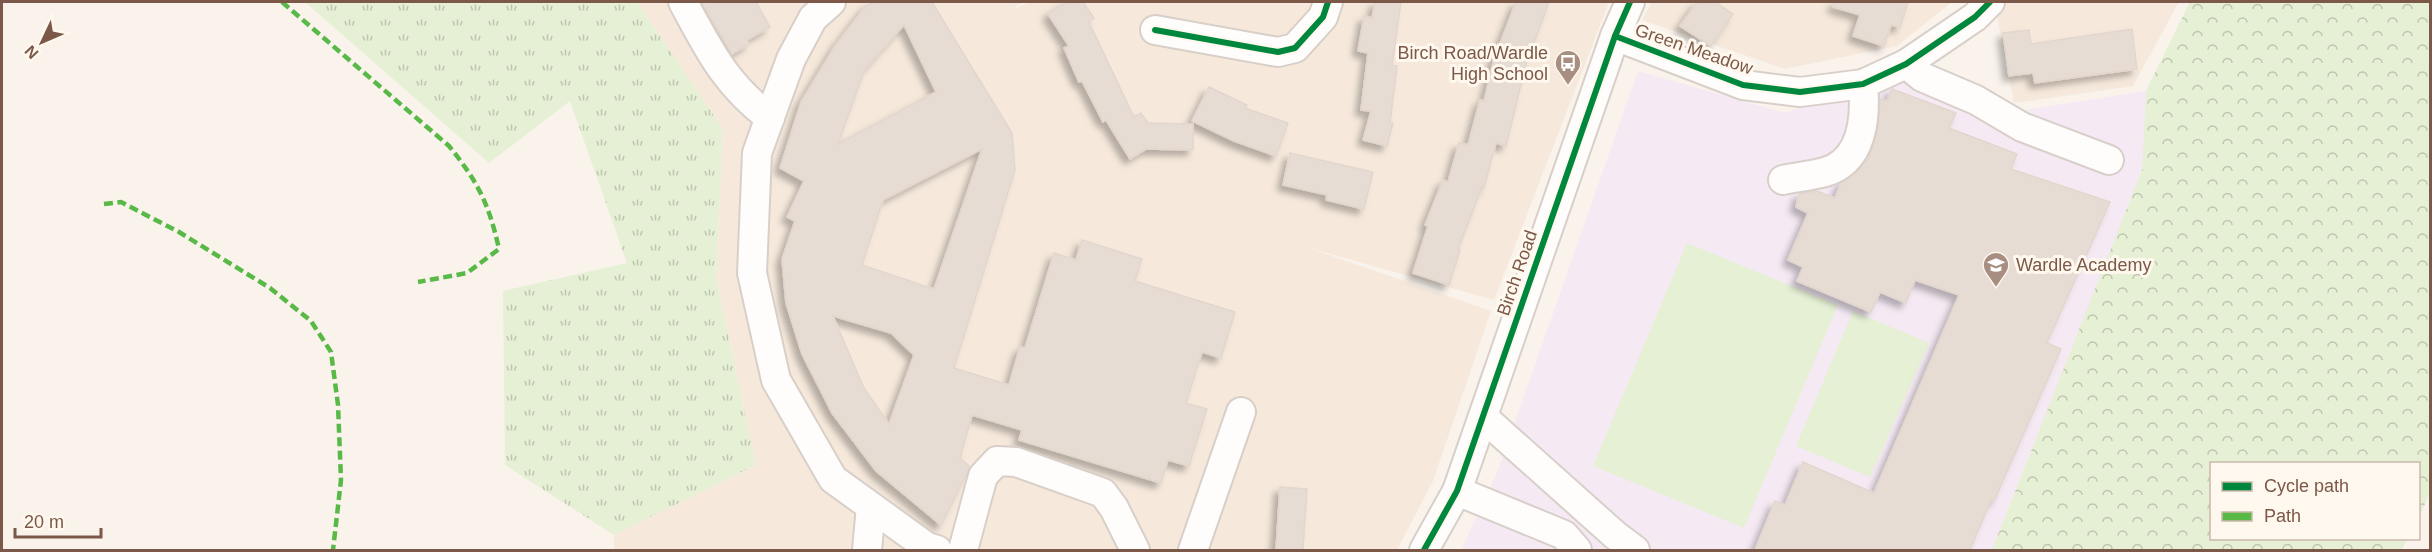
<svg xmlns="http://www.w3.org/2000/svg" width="2432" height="552" font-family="Helvetica,sans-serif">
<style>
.residential{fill:#f6e9dc}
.education{fill:#f5eaf4}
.grass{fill:url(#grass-tufts)}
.forest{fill:url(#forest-crowns)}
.garden{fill:#e6f0d5}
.building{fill:#e6dcd3;stroke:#e3d6cd;stroke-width:1.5;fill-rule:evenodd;filter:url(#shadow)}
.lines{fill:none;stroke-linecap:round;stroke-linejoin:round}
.minor-casing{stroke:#d8cfc9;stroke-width:32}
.minor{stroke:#fefdfc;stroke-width:28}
.quiet{stroke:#58b947;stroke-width:4.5;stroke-dasharray:9 4.5;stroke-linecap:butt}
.cycleway-casing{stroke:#fff8ef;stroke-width:10}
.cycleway{stroke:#00873e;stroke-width:6}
.labels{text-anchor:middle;stroke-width:6;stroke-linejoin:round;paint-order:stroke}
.street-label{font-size:18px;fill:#7c5848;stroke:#fff8ef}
.poi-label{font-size:18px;fill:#7c5848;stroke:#fff8ef;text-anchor:end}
</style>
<defs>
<pattern id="grass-tufts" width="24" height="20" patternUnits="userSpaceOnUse" patternTransform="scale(1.5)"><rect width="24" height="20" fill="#e6f0d5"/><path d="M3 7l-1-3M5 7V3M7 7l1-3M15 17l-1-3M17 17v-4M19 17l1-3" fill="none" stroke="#bfc5af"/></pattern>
<pattern id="forest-crowns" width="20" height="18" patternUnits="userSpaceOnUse" patternTransform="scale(1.5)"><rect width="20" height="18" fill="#e6f0d5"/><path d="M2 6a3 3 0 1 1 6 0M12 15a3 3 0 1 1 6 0" fill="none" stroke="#bfc5af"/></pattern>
<filter id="shadow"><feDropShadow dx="-5.5" dy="5.5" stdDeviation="3" flood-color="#0004"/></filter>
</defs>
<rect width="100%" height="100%" fill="#f9f3ec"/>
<g class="residential">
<path d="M637 2H1024L1011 10 1030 2H1609L1494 300 1309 248 1491 311 1433 481 1397 550H614V535L756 465 716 278 723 129Z"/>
<path d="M1652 2H1952L1897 46 1785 69 1642 20Z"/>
<path d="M1989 2H2179L2133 86 2014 103 1997 16Z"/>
</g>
<path class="education" d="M2190 2H2430V493L2419 517 2418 464H2212V538L2407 539 2401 550H1461L1498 470 1638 71 1785 113 1898 73 2018 111 2146 91Z"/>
<path class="grass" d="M305 2H637L723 129 716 278 756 465 614 535 505 465 503 291 627 263 570 101 489 163Z"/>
<path class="forest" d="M2190 2H2430V493L2419 517 2418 464H2212V538L2407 539 2401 550H1992L2142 170 2146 91Z"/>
<g class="garden">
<path d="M1687 243 1838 305 1744 528 1593 466Z"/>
<path d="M1853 311 1929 343 1870 477 1796 446Z"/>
</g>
<g class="building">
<path d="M701 2H756L770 27 747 40 749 44 732 54Z"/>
<path d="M873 2H932L1012 133 1015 170 954 368 1009 385 1020 347 1025 348 1054 253 1076 260 1082 240 1142 259 1135 281 1235 312 1221 358 1202 352 1186 403 1207 409 1189 466 1168 460 1161 483 1019 440 1022 430 972 415 960 458 970 467 941 525 876 471 832 413 802 354 786 303 782 259 795 221 787 217 804 181 780 168 801 102 835 46 865 7ZM904 25 936 92 838 144 865 69ZM982 149 934 289 862 265 883 200ZM833 316 891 333 914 355 889 424 864 388Z"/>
<path d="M1066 2H1083L1094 18 1089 22 1134 117 1141 113 1148 123 1193 124V150L1146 149 1130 159 1106 120 1103 122 1082 81 1079 82 1064 48 1069 46 1048 14Z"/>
<path d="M1375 2H1401L1392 65 1397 66 1390 123H1393L1387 146 1363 140 1371 111 1361 110 1368 53 1358 51 1364 16 1372 18Z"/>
<path d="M1516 2H1549L1526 64 1506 146 1496 143 1484 188 1482 187 1458 249 1460 250 1449 285 1413 273 1428 226 1425 225 1443 180 1448 182 1459 143 1468 145 1480 100 1484 101 1494 59Z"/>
<path d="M1697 2H1715L1733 14 1711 46 1680 26Z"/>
<path d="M1834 2H1908L1900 27 1891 25 1884 46 1853 36 1860 15 1833 7Z"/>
<path d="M2132 29 2137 69 2035 83 2033 73 2009 76 2003 33 2029 30 2031 44Z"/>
<path d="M1209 87 1247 105 1245 108 1288 123 1276 156 1234 141 1192 121Z"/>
<path d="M1892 89 1956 113 1949 128 2017 154 2011 169 2110 202 2047 343 2061 349 1994 501 1991 500 1970 550H1755L1775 501 1785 505 1803 462 1874 493 1959 295 1915 280 1906 303 1880 292 1871 312 1797 281 1803 267 1788 260 1808 213 1796 207 1799 194 1817 191 1835 198 1841 183 1858 171 1870 155 1878 127 1880 99 1887 101Z"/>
<path d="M1290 153 1373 172 1364 209 1326 200 1327 195 1283 185Z"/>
<path d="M1280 487 1307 489 1303 550H1276Z"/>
</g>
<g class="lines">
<g class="minor-casing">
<g id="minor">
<path d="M683 2C709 50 725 84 770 118"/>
<path d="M831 2 813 18 791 59 757 153 752 273 776 380 833 479 927 547 937 550"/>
<path d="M1155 30 1278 52 1295 48 1323 17 1328 2"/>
<path d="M1615 36 1743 85 1800 92 1863 84 1906 64 1975 17 1990 2"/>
<path d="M1906 64 1922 77 1976 100 2022 127 2109 160"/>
<path d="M1783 180C1796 177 1811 176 1825 172 1863 161 1866 117 1863 84"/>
<path d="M1483 417 1615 535 1635 550"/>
<path d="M1457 491 1564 535 1577 550"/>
<path d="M867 550 871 507"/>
<path d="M963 550 983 476 997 461 1016 462 1103 493 1114 508 1135 550"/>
<path d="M1193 550 1241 412"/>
<path d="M1424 550 1457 491 1615 36 1630 2"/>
</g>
</g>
<use href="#minor" class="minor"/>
<g class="quiet">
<path d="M282 2 449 146C478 182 489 204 499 249L467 273 418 282"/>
<path d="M104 204 121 202 179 232 270 288 311 321 331 352 338 405 341 480 333 550"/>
</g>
<g class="cycleway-casing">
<g id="cycleway">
<path d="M1155 30 1278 52 1295 48 1323 17 1328 2"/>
<path d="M1615 36 1743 85 1800 92 1863 84 1906 64 1975 17 1990 2"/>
<path d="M1424 550 1457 491 1615 36 1630 2"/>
</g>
</g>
<use href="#cycleway" class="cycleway"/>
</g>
<defs>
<g id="bus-pin" transform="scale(1.35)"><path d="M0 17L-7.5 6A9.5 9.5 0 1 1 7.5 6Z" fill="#a88e81" stroke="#fff8ef"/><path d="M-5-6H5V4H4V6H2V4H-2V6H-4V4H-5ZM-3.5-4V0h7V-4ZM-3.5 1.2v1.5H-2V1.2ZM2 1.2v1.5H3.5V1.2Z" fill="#fff"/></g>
<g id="school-pin" transform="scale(1.35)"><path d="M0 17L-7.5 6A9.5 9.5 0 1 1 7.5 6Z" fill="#a88e81" stroke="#fff8ef"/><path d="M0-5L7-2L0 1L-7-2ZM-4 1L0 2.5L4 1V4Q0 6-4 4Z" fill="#fff"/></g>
</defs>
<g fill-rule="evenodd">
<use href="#bus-pin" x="1568" y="63"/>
<use href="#school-pin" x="1996" y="265"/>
</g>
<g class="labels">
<g class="street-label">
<text transform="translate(1694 49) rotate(19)" y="6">Green Meadow</text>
<text transform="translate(1517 273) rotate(-71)" y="6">Birch Road</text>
</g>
<g class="poi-label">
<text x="1548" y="59">Birch Road/Wardle<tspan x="1548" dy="21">High School</tspan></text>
<text x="2016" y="271" text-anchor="start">Wardle Academy</text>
</g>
</g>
<rect width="2432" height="552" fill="none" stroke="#7c5848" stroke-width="6"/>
<rect x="2210" y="462" width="210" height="78" fill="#fff8ef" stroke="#cbb8ac" stroke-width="1.5"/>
<rect x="2222" y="482" width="30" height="9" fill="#00873e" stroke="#cbb8ac" stroke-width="1.5"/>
<text x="2264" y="492" font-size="18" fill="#7c5848">Cycle path</text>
<rect x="2222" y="512" width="30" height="9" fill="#58b947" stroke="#cbb8ac" stroke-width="1.5"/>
<text x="2264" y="522" font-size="18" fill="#7c5848">Path</text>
<g transform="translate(42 42) rotate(226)" stroke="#fff8ef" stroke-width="4.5" paint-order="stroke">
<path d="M0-4.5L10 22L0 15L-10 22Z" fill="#7c5848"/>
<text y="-9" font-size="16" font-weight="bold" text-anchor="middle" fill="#7c5848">N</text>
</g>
<path d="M15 528v9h86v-9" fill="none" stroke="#7c5848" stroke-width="3"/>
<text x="24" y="528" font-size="18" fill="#7c5848" stroke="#fff8ef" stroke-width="4.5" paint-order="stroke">20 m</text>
</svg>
